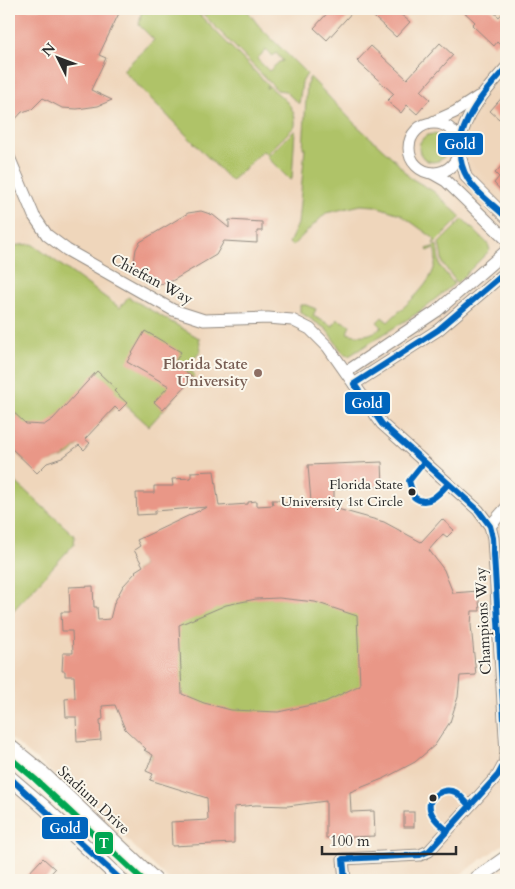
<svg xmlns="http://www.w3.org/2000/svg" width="515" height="889" font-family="Cardo,serif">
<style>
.built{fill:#efd6bb}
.green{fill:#afc367;stroke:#6d7749;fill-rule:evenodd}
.building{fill:#e99787;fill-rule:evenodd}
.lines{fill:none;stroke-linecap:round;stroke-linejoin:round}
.minor-casing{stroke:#928a81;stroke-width:13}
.major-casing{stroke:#928a81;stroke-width:16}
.minor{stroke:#fff;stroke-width:11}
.major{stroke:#fff;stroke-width:14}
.bus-1-casing{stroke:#fbf7ec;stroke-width:10}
.bus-2-casing{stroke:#fbf7ec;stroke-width:10}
.bus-1{stroke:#0065bd;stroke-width:6}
.bus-2{stroke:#00a651;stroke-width:6}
.education-dot{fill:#8d6e63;stroke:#fbf7ec;stroke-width:2}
.bus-dot{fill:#2b2b2b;stroke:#fbf7ec;stroke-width:2}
.labels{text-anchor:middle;stroke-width:4;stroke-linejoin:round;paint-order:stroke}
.bus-label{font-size:14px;fill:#2b2b2b;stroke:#fbf7ec;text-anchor:end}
.street-label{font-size:15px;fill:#2b2b2b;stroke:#fbf7ec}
.education-label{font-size:15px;font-weight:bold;fill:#785e54;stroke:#fbf7ec;text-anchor:end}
.line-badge{stroke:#fbf7ec;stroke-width:2}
.badge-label{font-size:14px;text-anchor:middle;font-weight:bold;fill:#fff}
</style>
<rect width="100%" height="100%" fill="#fbf7ec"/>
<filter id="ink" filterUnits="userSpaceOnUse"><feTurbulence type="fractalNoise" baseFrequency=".02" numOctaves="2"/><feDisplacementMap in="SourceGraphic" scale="10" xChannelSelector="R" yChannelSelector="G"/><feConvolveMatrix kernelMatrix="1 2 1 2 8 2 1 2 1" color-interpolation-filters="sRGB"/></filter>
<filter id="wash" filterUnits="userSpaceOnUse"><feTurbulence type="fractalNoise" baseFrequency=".0096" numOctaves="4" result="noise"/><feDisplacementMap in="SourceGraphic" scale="20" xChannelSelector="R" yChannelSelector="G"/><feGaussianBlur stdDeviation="1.12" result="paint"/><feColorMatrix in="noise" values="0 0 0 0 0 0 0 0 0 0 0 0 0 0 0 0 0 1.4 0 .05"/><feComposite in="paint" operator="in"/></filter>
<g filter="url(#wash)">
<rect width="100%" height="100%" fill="#f8ead7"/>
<path class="built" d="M9 9H506V842L453 880H169L75 790H72L9 737Z"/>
<g class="green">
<path d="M142 9H173L179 14 180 13 177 9H194L268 85 266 89 269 86C282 98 297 106 295 126L267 154 263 151 231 181 123 70 154 40 139 25Z"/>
<path d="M198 9H246L259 26 307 74 302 82 299 104 285 91 277 90ZM266 50 273 56 276 53 283 61 279 62 269 71 257 59Z"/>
<path d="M310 77 354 123 394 159 409 177 433 191 461 217 436 242 433 244 435 240 432 237 400 214 375 206 361 205 326 213 292 246 289 243 298 224 305 148H303L307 84Z"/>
<path d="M295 130 292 179 290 180 267 157Z"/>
<circle cx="433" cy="148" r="14"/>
<path d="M463 219 488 244 490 250 457 283 443 264 439 243Z"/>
<path d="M32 244 120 308 128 297 199 338 201 351 187 367 195 375 149 426 121 401 71 453 62 458 31 467 9 446V246Z"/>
<path d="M437 245 440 266 454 284 419 312 349 356 343 353 326 329 300 312V305H306L316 309 313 316 333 326 337 319 350 325 347 333C360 337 371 336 382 327L377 322 382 317 388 322C406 303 444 278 434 248L428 251 427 249Z"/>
<path d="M9 476 75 536 74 544 9 615Z"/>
<path d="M254 525 441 678 159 768 149 764 152 755 144 750 160 727 153 593 135 571 143 566 138 557 148 551Z"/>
</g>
<g id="blocks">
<g class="building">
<path d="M9 9H121L99 55 106 58 91 90 112 100 98 106 77 109 62 108 43 98 32 109 22 112 13 122 9 117Z"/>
<path d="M331 9H355L327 40 314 28Z"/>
<path d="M365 9H394L410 22 396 37Z"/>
<path d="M461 9H490L499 17 506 9V37L500 45 497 42 494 46 472 25 475 22Z"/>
<path d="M440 43 453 55 421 91 430 99 417 114 407 105 401 113 387 101 394 94 357 61 371 46 407 79Z"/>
<path d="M506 93V111L499 119 490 111Z"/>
<path d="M506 161V196L494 183 499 177 495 173Z"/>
<path d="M201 211 213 215 229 228V220L262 222V231H257V243L224 241 216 255 172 281 160 284 144 279 137 270 134 262 136 249 140 242 188 213Z"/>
<path d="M145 331 181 352 175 362 193 378 163 410 154 402 169 386 127 362Z"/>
<path d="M97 371 116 389 114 391 127 403 119 411 115 407 85 439 90 443 84 450 79 445 62 458 47 463 37 473 9 446V408L26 424 44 425 53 419Z"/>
<path d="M382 462 383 486 334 489V508L384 522 421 542 442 519 454 530 447 537 443 534 429 550 444 570 453 593 478 591 480 611H472L471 625 476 675 460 676 458 697 450 722 435 745 415 762 385 778 350 792 351 812 374 811 375 836 326 838V801L288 806 256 805 234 807V843L172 846 171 822 208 820 207 798 150 780 153 774 146 771 153 755 144 750 146 749 125 729 115 705 102 706 103 719 100 720 101 740 77 742 76 717H66L65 699 75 698 74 676H65V671H62L63 653H73L72 631H62L61 612H70L69 587 93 586 94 607H97L98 620 110 619 114 603 123 586 136 572 135 571 143 566 134 550 140 546 137 540 207 507 155 511V514L137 515 136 493H154V486H173L172 479 191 478V472L214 471 219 506 248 504V502L257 501V506L273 505 272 500H281V503L311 502 308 465ZM279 598 315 602 357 616 360 685 325 702 278 712 231 710 204 703 182 694 179 625 226 605 256 599Z"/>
<rect x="404" y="812" width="10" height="15"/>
<path d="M43 858 55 869 45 880H22Z"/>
</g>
</g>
</g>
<g filter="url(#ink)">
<use href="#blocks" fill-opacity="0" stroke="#928a81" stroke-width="1"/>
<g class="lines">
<g class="minor-casing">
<g id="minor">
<path d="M433 122 455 112 478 97"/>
<circle cx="434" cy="148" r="25"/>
<path d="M459 145C465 113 485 91 506 68"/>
<path d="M459 151 466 177 506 217"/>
<path d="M9 157 34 216 47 235 67 250 173 310 204 320 268 318 292 320 310 329 328 347 382 424 478 510 490 526 493 538 506 753 504 764 498 775 429 851 420 855 343 859 345 880"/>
<path d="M432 173 446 181 506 239"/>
<path d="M346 372 437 311 506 251"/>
<path d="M354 384 438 330 506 272"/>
<path d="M490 526 506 508"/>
</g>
</g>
<g class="major-casing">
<g id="major">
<path d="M9 746 41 772 155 880"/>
<path d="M9 777 44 807 121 880"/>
<path d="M475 880 506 858"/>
</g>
</g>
<use href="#minor" class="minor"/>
<use href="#major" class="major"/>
<g class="bus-1-casing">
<g id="bus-1">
<path d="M506 68C480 97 443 138 468 179 477 194 494 205 506 217"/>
<path d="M424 462 409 481 414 497C427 508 439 494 448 484"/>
<path d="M9 777 121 880"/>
<path d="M448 831C441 825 432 818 430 809 427 796 444 787 455 792 461 795 465 802 470 806"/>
<path d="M345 880 343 859 420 855 429 851 498 775 504 764 506 753 493 538 490 526 478 510 382 424 354 384 438 330 506 272"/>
</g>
</g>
<g class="bus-2-casing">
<path id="bus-2" d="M9 757 35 779 143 880"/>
</g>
<use href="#bus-1" class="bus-1"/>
<use href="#bus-2" class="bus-2"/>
</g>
</g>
<circle class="education-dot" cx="258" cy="373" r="5"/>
<g class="bus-dot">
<circle cx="412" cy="492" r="4.5"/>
<circle cx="433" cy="798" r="4.5"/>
</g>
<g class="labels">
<g class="bus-label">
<text x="403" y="489">Florida State<tspan x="403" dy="17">University 1st Circle</tspan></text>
</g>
<g class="street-label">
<text transform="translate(152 279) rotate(28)" y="5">Chieftan Way</text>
<text transform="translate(483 621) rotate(-93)" y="5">Champions Way</text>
<text transform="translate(94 800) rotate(43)" y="5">Stadium Drive</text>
</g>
<g class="education-label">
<text x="248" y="369">Florida State<tspan x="248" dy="17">University</tspan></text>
</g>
</g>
<g class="line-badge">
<rect x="437" y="132" width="47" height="24" rx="5" fill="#0065bd"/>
<rect x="344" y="391" width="47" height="24" rx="5" fill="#0065bd"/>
<rect x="41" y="816" width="48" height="24" rx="5" fill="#0065bd"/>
<rect x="94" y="831" width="20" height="24" rx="5" fill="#00a651"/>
</g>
<g class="badge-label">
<text x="460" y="149">Gold</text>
<text x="367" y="408">Gold</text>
<text x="65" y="833">Gold</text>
<text x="104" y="848">T</text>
</g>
<rect width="515" height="889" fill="none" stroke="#fbf7ec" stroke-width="30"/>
<g transform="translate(58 58) rotate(312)" stroke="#fbf7ec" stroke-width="4" paint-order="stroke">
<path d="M0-4L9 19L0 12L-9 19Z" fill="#2b2b2b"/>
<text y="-8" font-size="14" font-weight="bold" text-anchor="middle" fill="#2b2b2b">N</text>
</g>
<path d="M322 846v8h134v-8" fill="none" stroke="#2b2b2b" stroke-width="2.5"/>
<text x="330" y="846" font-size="15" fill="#2b2b2b" stroke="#fbf7ec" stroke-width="4" paint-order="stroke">100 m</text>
</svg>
